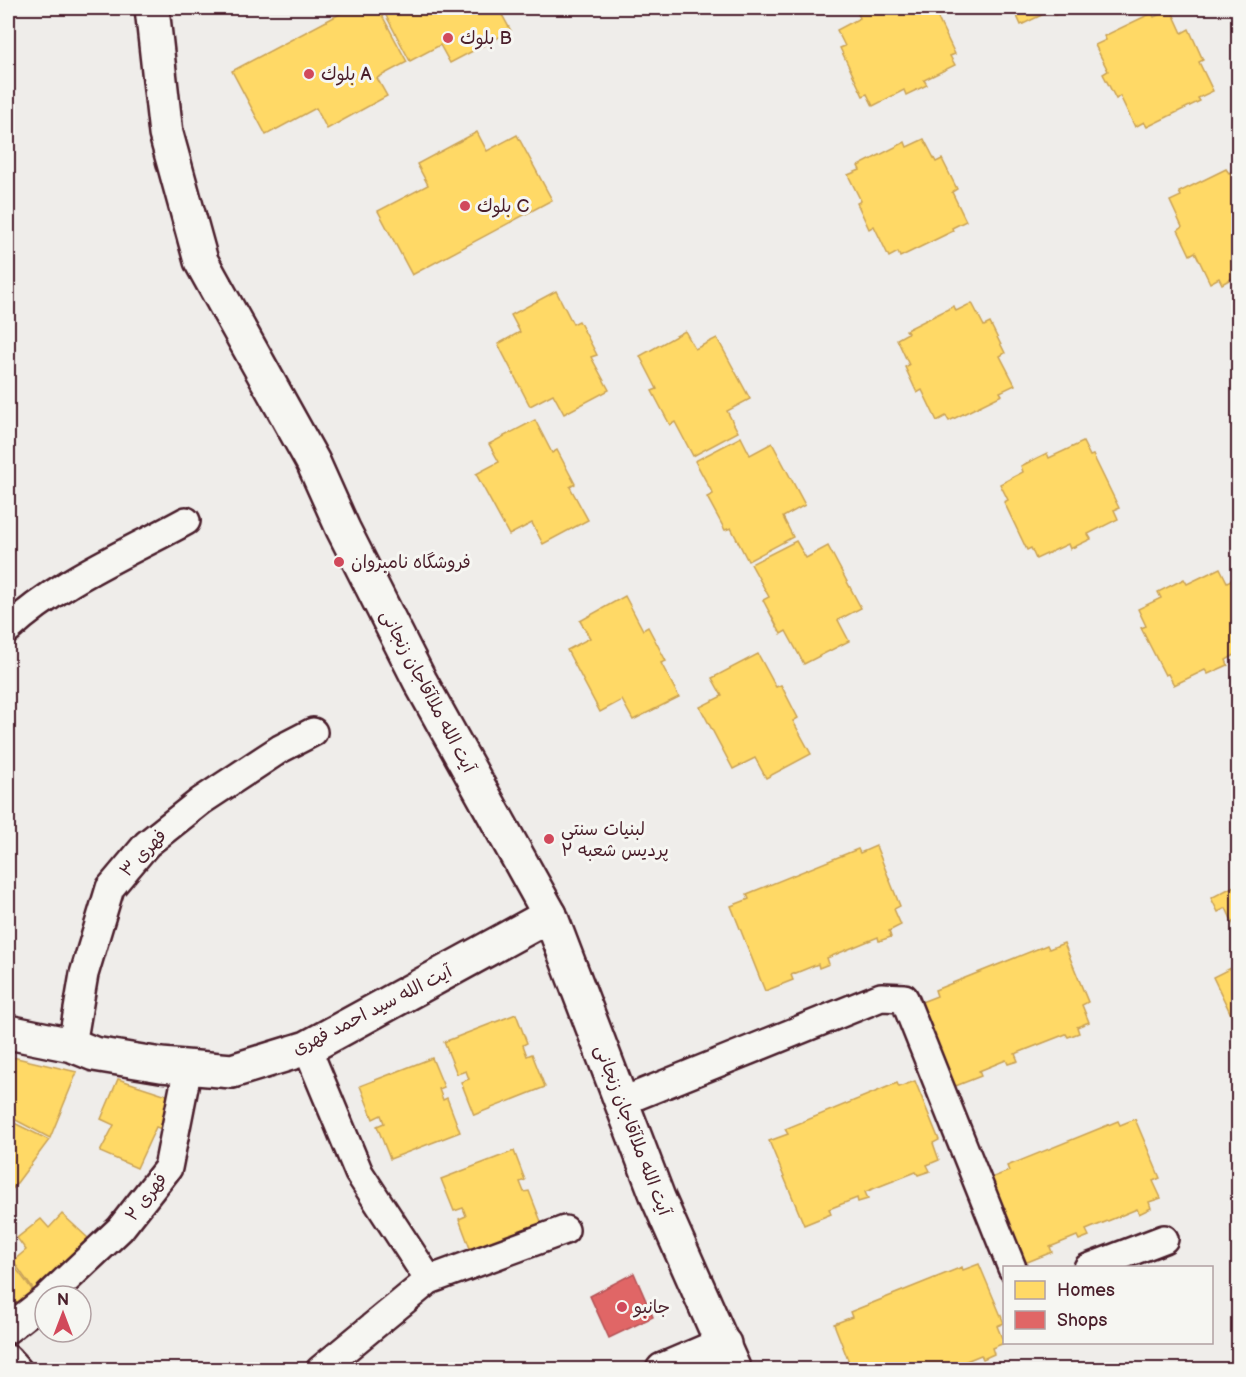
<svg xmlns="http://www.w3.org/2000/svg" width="1246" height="1377" font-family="'Balsamiq Sans','Playpen Sans Arabic',sans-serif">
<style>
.homes{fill:#ffd966;stroke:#c9a154;stroke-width:1.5}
.shops{fill:#e06666;stroke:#b35154;stroke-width:1.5}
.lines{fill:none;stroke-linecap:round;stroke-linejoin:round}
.street-casing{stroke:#4a1f2b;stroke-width:32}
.secondary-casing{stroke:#4a1f2b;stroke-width:38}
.street{stroke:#f6f6f2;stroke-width:27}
.secondary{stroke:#f6f6f2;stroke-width:33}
.poi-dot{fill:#d1495b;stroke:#f6f6f2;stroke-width:2}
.labels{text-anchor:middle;stroke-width:6;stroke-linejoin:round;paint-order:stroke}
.poi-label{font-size:18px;fill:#4a1f2b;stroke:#f6f6f2;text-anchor:start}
.street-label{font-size:18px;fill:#4a1f2b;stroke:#f6f6f2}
</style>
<rect width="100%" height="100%" fill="#efedea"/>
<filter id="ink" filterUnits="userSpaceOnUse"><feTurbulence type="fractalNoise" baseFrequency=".0167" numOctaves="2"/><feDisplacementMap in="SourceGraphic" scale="12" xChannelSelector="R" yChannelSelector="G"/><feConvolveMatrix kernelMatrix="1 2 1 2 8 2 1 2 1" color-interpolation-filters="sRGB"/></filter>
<g filter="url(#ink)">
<g class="homes">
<path d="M351 8H378L407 62 377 78 387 96 327 129 316 108 266 135 232 71Z"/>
<path d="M382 8H506L500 11 511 31 450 63 440 45 410 61Z"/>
<path d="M866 8H933L955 54 950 56 955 65 924 80 927 85 906 95 904 90 873 106 867 94 863 96 840 48 845 46 837 30 860 18 857 12Z"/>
<path d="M1008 8H1069L1055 15 1052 10 1021 25 1016 14 1012 15Z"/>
<path d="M1171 9 1182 33 1189 29 1203 60 1199 62 1213 91 1198 98 1200 101 1147 127 1144 122 1135 127 1120 96 1116 99 1103 74 1108 71 1095 45 1106 40 1104 36 1152 13 1154 17Z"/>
<path d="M477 132 487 151 517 135 552 200 412 275 378 211 428 185 417 164Z"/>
<path d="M924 139 936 162 942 159 957 189 952 192 966 221 952 228 953 231 900 257 898 252 889 257 874 226 869 229 857 203 861 201 848 175 860 170 858 166 905 142 907 147Z"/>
<path d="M1238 168V275L1222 284 1219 278 1210 283 1195 252 1190 255 1178 230 1182 227 1170 201 1181 196 1179 192 1226 169 1229 173Z"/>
<path d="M556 291 573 324 579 321 597 355 591 357 609 390 564 414 553 394 530 406 498 344 520 332 511 315Z"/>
<path d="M972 303 984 326 990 323 1005 353 1000 356 1015 385 1000 392 1002 395 949 421 946 416 937 421 922 390 917 393 905 367 909 365 897 339 908 333 906 330 954 306 956 311Z"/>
<path d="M685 331 695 349 717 338 750 399 727 411 738 432 693 456 675 422 670 425 652 391 657 389 640 356Z"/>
<path d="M535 420 552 453 557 450 575 484 570 487 588 520 543 544 532 523 509 535 476 474 499 462 489 444Z"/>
<path d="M741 437 750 455 772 443 805 505 783 517 793 537 748 561 731 528 725 530 707 497 713 494 695 461Z"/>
<path d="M1083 442 1090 456 1093 455 1119 508 1114 510 1118 519 1088 534 1091 539 1070 549 1068 544 1036 559 1031 548 1027 550 1004 502 1008 500 1000 484 1023 472 1021 466 1047 453 1049 458Z"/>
<path d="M796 541 806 558 828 546 861 608 838 620 849 641 804 664 786 631 781 634 763 600 769 597 751 564Z"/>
<path d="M1220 568 1227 582 1231 580 1238 596V653L1226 660 1228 665 1208 674 1205 670 1174 685 1168 674 1165 675 1141 628 1146 626 1138 609 1161 598 1158 592 1184 579 1187 584Z"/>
<path d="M625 596 643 630 648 627 666 661 661 663 679 697 633 720 622 700 600 712 567 650 590 638 580 621Z"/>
<path d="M758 654 776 687 781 685 798 718 793 721 811 754 766 778 755 758 733 769 700 707 722 696 712 678Z"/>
<path d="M876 846 900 906 894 909 901 925 889 931 891 937 879 941 878 937 827 958 829 964 819 968 818 964 791 975 793 980 765 991 731 906 749 899 747 894 858 849 860 853Z"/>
<path d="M1238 884V934L1226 908 1218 912 1211 898Z"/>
<path d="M1064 943 1088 1002 1082 1005 1089 1022 1077 1027 1079 1033 1068 1037 1066 1034 1015 1054 1018 1061 1008 1064 1006 1060 979 1071 981 1076 953 1087 919 1003 937 996 935 990 1047 945 1049 949Z"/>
<path d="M1233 967 1236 974 1238 973V1029L1213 977Z"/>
<path d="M516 1014 527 1043 523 1045 527 1056 532 1054 545 1087 474 1115 461 1082 469 1079 466 1071 457 1074 444 1042Z"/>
<path d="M8 1056 77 1072 50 1138 8 1116Z"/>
<path d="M432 1058 444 1087 439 1089 443 1100 447 1098 460 1132 390 1159 377 1126 384 1123 381 1115 373 1119 360 1086Z"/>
<path d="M118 1079 173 1097 162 1129 156 1127 137 1168 100 1152 114 1125 101 1119Z"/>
<path d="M915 1081 939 1140 933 1143 939 1160 927 1165 930 1171 918 1175 916 1172 865 1192 868 1199 858 1202 857 1198 829 1209 831 1214 804 1225 769 1141 788 1134 785 1129 897 1083 899 1087Z"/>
<path d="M1135 1119 1160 1178 1153 1181 1161 1198 1149 1202 1151 1208 1139 1214 1137 1209 1086 1230 1089 1236 1079 1240 1077 1236 1050 1247 1052 1252 1025 1263 991 1178 1009 1171 1007 1166 1118 1121 1120 1125Z"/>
<path d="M8 1120 49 1140 8 1195Z"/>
<path d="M514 1151 525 1180 520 1182 524 1192 529 1191 542 1224 471 1251 459 1219 466 1216 463 1208 454 1211 441 1179Z"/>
<path d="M62 1214 88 1238 77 1253 35 1292 13 1261 26 1250 17 1238 41 1219 49 1228Z"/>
<path d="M11 1262 34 1292 8 1329V1265Z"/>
<path d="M979 1264 1004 1323 997 1326 1004 1343 992 1348 994 1354 983 1359 981 1355 944 1370H852L834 1324 852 1317 850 1312 962 1267 963 1270Z"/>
</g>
<path class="shops" d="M634 1273 653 1317 609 1338 590 1296Z"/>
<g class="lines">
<g class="street-casing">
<g id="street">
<path d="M8 629C58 582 126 554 186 521"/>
<path d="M72 1045 84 974 110 888 147 844 201 801 280 749 313 732"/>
<path d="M307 1048 359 1173 429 1280"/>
<path d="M621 1102 881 997 904 998 1012 1268"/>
<path d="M1088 1268 1164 1239"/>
<path d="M49 1296 120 1229 168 1168 188 1067"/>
<path d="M8 1329 45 1300"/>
<path d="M8 1359 18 1370"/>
<path d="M320 1370 429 1280 565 1230"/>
</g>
</g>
<g class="secondary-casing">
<g id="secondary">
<path d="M152 8 166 134 201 261 313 462 343 529 420 681 550 915 658 1198 734 1370"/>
<path d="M8 1032 72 1045 94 1054 161 1065 232 1071 307 1048 550 915"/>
<path d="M663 1370 724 1344"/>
</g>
</g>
<use href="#street" class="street"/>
<use href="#secondary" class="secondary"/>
</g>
</g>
<g class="poi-dot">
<circle cx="448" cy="38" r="6"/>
<circle cx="309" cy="74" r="6"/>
<circle cx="465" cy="206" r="6"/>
<circle cx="339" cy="562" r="6"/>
<circle cx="549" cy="839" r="6"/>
<circle cx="622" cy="1307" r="6"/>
</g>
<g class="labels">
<g class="poi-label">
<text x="460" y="44">بلوك B</text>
<text x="321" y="80">بلوك A</text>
<text x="477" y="212">بلوك C</text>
<text x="351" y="568">فروشگاه نامبروان</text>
<text x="561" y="835">لبنیات سنتی<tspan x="561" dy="21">پردیس شعبه ۲</tspan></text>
<text x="634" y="1313">جانبو</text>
</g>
<g class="street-label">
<text transform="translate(428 691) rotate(62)" y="6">آیت الله ملاآقاجان زنجانی</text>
<text transform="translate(143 853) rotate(-46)" y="6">فهری ۳</text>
<text transform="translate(372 1010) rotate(-27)" y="6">آیت الله سید احمد فهری</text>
<text transform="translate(633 1130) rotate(69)" y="6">آیت الله ملاآقاجان زنجانی</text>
<text transform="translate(146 1197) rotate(-52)" y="6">فهری ۲</text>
</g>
</g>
<rect width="1246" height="1377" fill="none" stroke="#f6f6f2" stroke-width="30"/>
<rect x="15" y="15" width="1216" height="1347" fill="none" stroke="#4a1f2b" stroke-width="2" filter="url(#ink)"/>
<rect x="1003" y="1266" width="210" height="78" fill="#f6f6f2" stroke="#b1a0a2" stroke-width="1.5"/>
<rect x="1015" y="1281" width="30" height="18" fill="#ffd966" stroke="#b1a0a2" stroke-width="1.5"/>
<text x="1057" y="1296" font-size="18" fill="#4a1f2b">Homes</text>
<rect x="1015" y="1311" width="30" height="18" fill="#e06666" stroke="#b1a0a2" stroke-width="1.5"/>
<text x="1057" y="1326" font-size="18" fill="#4a1f2b">Shops</text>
<g transform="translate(63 1314)"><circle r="28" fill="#f6f6f2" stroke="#b1a0a2" stroke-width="1.5"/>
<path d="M0-4.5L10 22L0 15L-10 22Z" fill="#d1495b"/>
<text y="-9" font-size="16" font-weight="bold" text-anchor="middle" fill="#4a1f2b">N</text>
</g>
</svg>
